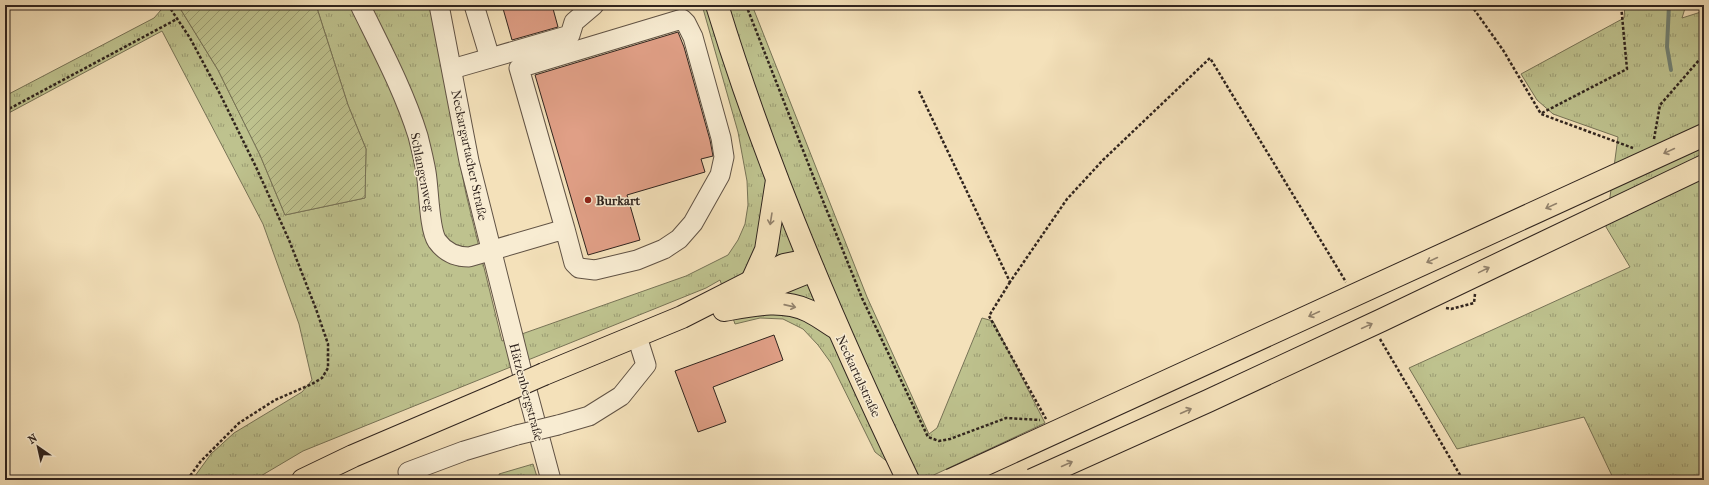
<svg xmlns="http://www.w3.org/2000/svg" width="1709" height="485" font-family="'IM FELL French Canon',serif">
<style>
.grass{fill:url(#grass-tufts);stroke:#777356}
.garden{fill:url(#garden-furrows);stroke:#777356}
.lines{fill:none;stroke-linecap:round;stroke-linejoin:round}
.stream{stroke:#718073;stroke-width:4}
.building{fill:#e09f86;stroke:#30241e}
.minor-casing{stroke:#615345;stroke-width:21}
.major-casing{stroke:#30241e;stroke-width:24}
.highway-casing{stroke:#30241e;stroke-width:24}
.path{stroke:#30241e;stroke-width:2.5;stroke-dasharray:3 2;stroke-linecap:butt}
.minor{stroke:#f8ecd2;stroke-width:19}
.major{stroke:#f4e1ba;stroke-width:22}
.highway{stroke:#f4e1ba;stroke-width:22}
.minor-bridge-casing{stroke:#615345;stroke-width:21;stroke-linecap:butt}
.highway-bridge-casing{stroke:#30241e;stroke-width:24;stroke-linecap:butt}
.minor-bridge{stroke:#f8ecd2;stroke-width:19}
.highway-bridge{stroke:#f4e1ba;stroke-width:22}
.oneway{stroke:#92826c}
.poi-dot{fill:#8f2418;stroke:#f8ecd2;stroke-width:1.5}
.labels{text-anchor:middle;stroke-width:3;stroke-linejoin:round;paint-order:stroke}
.street-label{font-size:13px;fill:#30241e;stroke:#f8ecd2}
.poi-label{font-size:13px;font-weight:bold;fill:#30241e;stroke:#f8ecd2;text-anchor:start}
</style>
<defs>
<pattern id="grass-tufts" width="24" height="20" patternUnits="userSpaceOnUse"><rect width="24" height="20" fill="#bec28e"/><path d="M3 7l-1-3M5 7V3M7 7l1-3M15 17l-1-3M17 17v-4M19 17l1-3" fill="none" stroke="#9b9d73"/></pattern>
<pattern id="garden-furrows" width="10" height="10" patternUnits="userSpaceOnUse"><rect width="10" height="10" fill="#bec28e"/><path d="M-1 1l2-2M0 10L10 0M9 11l2-2" fill="none" stroke="#9b9d73"/></pattern>
</defs>
<rect width="100%" height="100%" fill="#f4e1ba"/>
<filter id="stains"><feTurbulence type="fractalNoise" baseFrequency=".005" numOctaves="4"/><feColorMatrix values="0 0 0 0 .2 0 0 0 0 .09 0 0 0 0 .02 0 0 0 .5 -.17"/></filter>
<radialGradient id="worn" r=".72"><stop offset=".6" stop-color="#630" stop-opacity="0"/><stop offset="1" stop-color="#630" stop-opacity=".3"/></radialGradient>
<g class="grass">
<path d="M159 5H178L218 70 260 155 285 215 365 198 366 149 348 105 316 5H430L466 194 502 341 686 276 728 255 738 240 745 224 748 205 747 181 738 132 702 5H752L867 297 929 434 937 428 982 318 993 321 1045 423 923 480H897L889 463 875 452 831 363 818 345 803 329 783 319 760 318 735 324 720 280 706 288 303 451 254 480H192L211 454 234 433 302 392 312 380 299 324 263 224 162 31 5 115V96L154 18 161 10Z"/>
<path d="M1625 5H1686L1682 18 1704 11V480H1614L1584 417 1457 449 1409 368 1630 267 1606 227 1618 137 1553 114 1537 100 1521 74 1624 18Z"/>
<path d="M533 464 538 480H500L499 474Z"/>
</g>
<path class="garden" d="M178 5H316L348 105 366 149 365 198 285 215 260 155 218 70Z"/>
<g class="lines">
<path class="stream" d="M1669 5 1667 47 1671 70"/>
</g>
<g class="building">
<path d="M502 5H552L558 27 512 40Z"/>
<path d="M678 32 684 47 710 140 713 156 701 159 705 172 627 195 640 240 588 255 535 75Z"/>
<path d="M774 335 783 360 713 387 726 422 698 432 675 371Z"/>
</g>
<g class="lines">
<g class="minor-casing">
<g id="minor">
<path d="M360 5C381 48 404 91 418 136 421 148 424 160 426 172 429 189 429 229 437 241 445 252 456 257 469 257L565 229 574 263 579 268 595 270 637 260 664 249 679 239 693 223 720 175 724 157 721 138 693 37 686 23 682 19 519 68 565 229"/>
<path d="M439 5 469 161 522 372 551 480"/>
<path d="M474 5 490 58"/>
<path d="M452 69 570 35 574 22 594 5"/>
<path d="M558 425 589 416 621 396 646 365 640 346"/>
<path d="M408 472 464 451 517 435"/>
</g>
</g>
<g class="major-casing">
<path id="major" d="M717 5C767 169 834 326 908 480"/>
</g>
<g class="highway-casing">
<g id="highway">
<path d="M752 281 766 250 777 180"/>
<path d="M754 294 813 270"/>
<path d="M724 310C752 305 782 298 809 311 819 316 828 323 838 329"/>
<path d="M544 374 682 317 784 265 809 260"/>
<path d="M303 480 353 456 503 392"/>
</g>
</g>
<g class="path">
<path d="M168 5 190 38 220 94 256 167 289 240 316 309 328 344V368L322 378 312 384 275 400 239 423 201 461 187 480"/>
<path d="M746 5 819 191 862 298 928 437 939 441 950 439 1006 418 1040 420"/>
<path d="M1471 5 1503 50 1541 114 1633 148"/>
<path d="M1700 59 1704 65"/>
<path d="M919 91 1010 282 1067 199 1103 160 1210 58 1346 282"/>
<path d="M5 111 177 19"/>
<path d="M1542 113 1627 69 1621 5"/>
<path d="M1654 139 1660 105 1700 59 1704 57"/>
<path d="M1010 282 989 316 1046 419"/>
<path d="M1446 308 1451 309 1474 303 1475 294"/>
<path d="M1380 339 1463 480"/>
</g>
<use href="#minor" class="minor"/>
<use href="#major" class="major"/>
<use href="#highway" class="highway"/>
<g class="minor-bridge-casing">
<path id="minor-bridge" d="M517 435 558 425"/>
</g>
<g class="highway-bridge-casing">
<g id="highway-bridge">
<path d="M503 392 544 374"/>
<path d="M951 480 1704 135"/>
<path d="M1032 480 1208 401 1382 320 1704 166"/>
</g>
</g>
<use href="#minor-bridge" class="minor-bridge"/>
<use href="#highway-bridge" class="highway-bridge"/>
</g>
<defs><path id="oneway-shaft" d="M-6 0H5M1.5-3L5.5 0L1.5 3" fill="none" stroke-width="1.6" stroke-linecap="round" stroke-linejoin="round"/></defs>
<g class="oneway">
<use href="#oneway-shaft" transform="translate(1669 151) rotate(155)"/>
<use href="#oneway-shaft" transform="translate(1551 206) rotate(155)"/>
<use href="#oneway-shaft" transform="translate(771 219) rotate(99)"/>
<use href="#oneway-shaft" transform="translate(1432 260) rotate(155)"/>
<use href="#oneway-shaft" transform="translate(1484 270) rotate(-26)"/>
<use href="#oneway-shaft" transform="translate(790 306) rotate(13)"/>
<use href="#oneway-shaft" transform="translate(1314 314) rotate(155)"/>
<use href="#oneway-shaft" transform="translate(1367 326) rotate(-25)"/>
<use href="#oneway-shaft" transform="translate(1186 411) rotate(-24)"/>
<use href="#oneway-shaft" transform="translate(1067 464) rotate(-24)"/>
</g>
<circle class="poi-dot" cx="588" cy="200" r="4"/>
<g class="labels">
<g class="street-label">
<text transform="translate(470 155) rotate(78)" y="5">Neckargartacher Straße</text>
<text transform="translate(423 172) rotate(79)" y="5">Schlangenweg</text>
<text transform="translate(859 376) rotate(65)" y="5">Neckartalstraße</text>
<text transform="translate(527 392) rotate(75)" y="5">Hätzenbergstraße</text>
</g>
<g class="poi-label">
<text x="596" y="205">Burkart</text>
</g>
</g>
<rect width="1709" height="485" fill="none" stroke="#f4e1ba" stroke-width="20"/>
<rect x="6" y="6" width="1697" height="473" fill="none" stroke="#30241e" stroke-width="2"/>
<rect x="10" y="10" width="1689" height="465" fill="none" stroke="#30241e"/>
<g transform="translate(38 447) rotate(326)" stroke="#f8ecd2" stroke-width="3" paint-order="stroke">
<path d="M0-3L7 15L0 10L-7 15Z" fill="#30241e"/>
<text y="-6" font-size="11" font-weight="bold" text-anchor="middle" fill="#30241e">N</text>
</g>
<rect width="100%" height="100%" filter="url(#stains)"/>
<rect width="100%" height="100%" fill="url(#worn)"/>
</svg>
